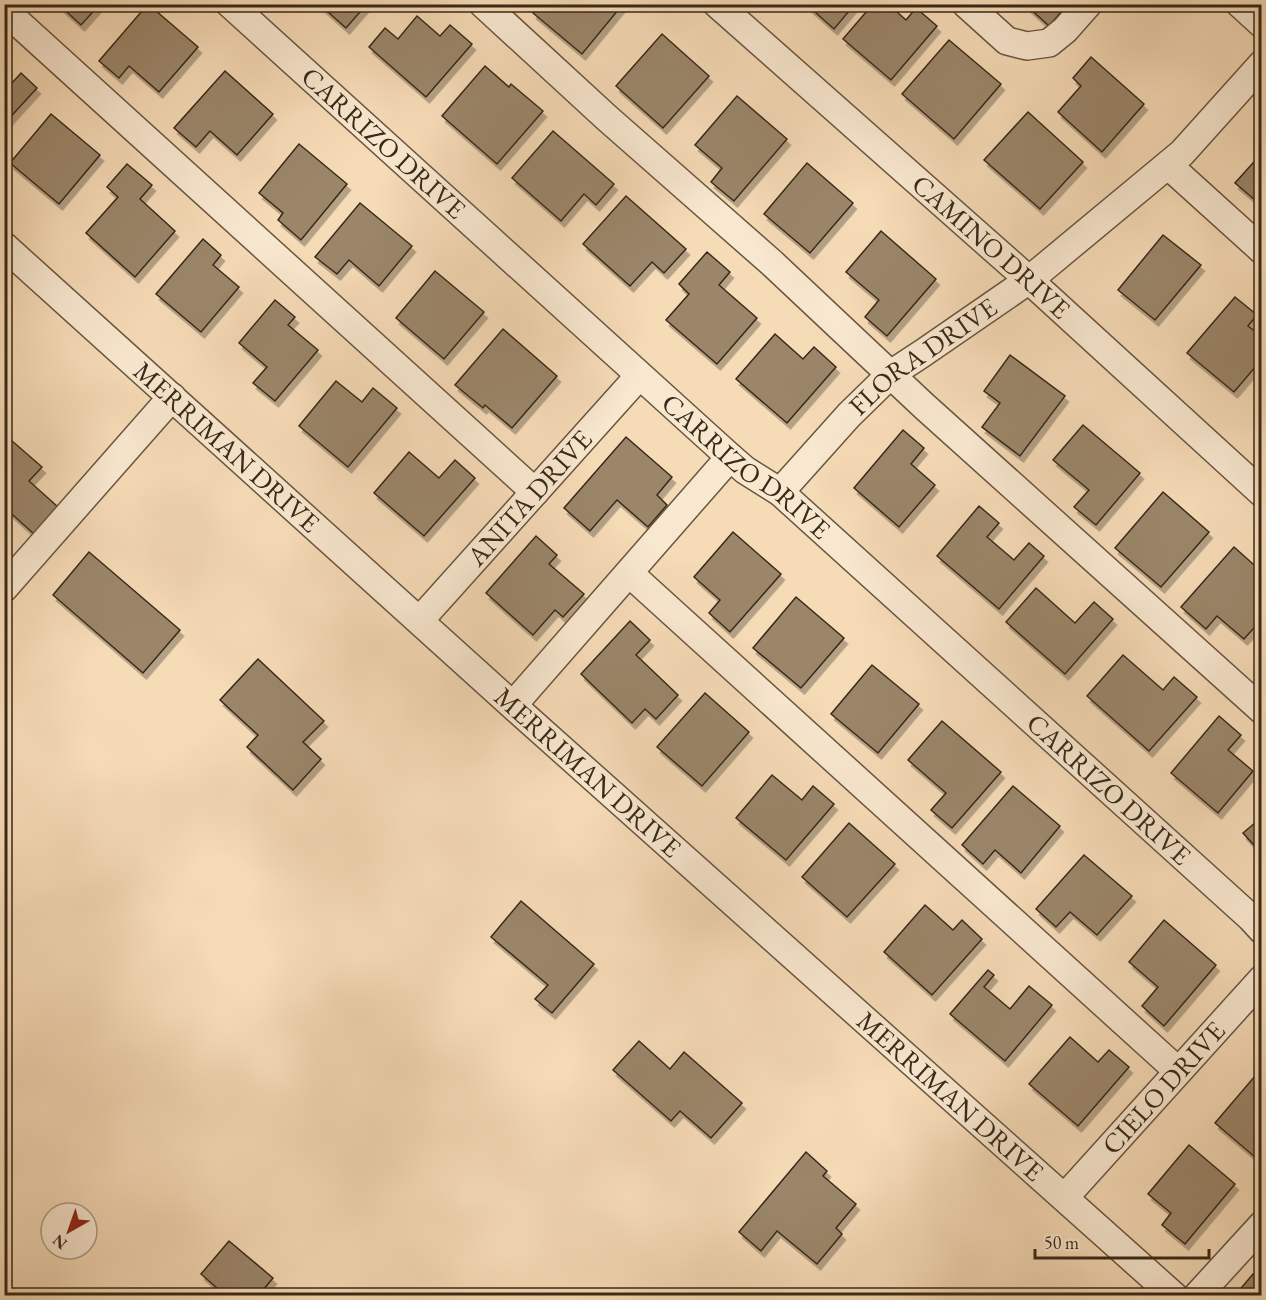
<svg xmlns="http://www.w3.org/2000/svg" width="1266" height="1300" font-family="'EB Garamond',serif">
<style>
.building{fill:#9b866b;stroke:#382918;stroke-width:1.5;filter:url(#shadow)}
.lines{fill:none;stroke-linecap:round;stroke-linejoin:round}
.minor-casing{stroke:#685640;stroke-width:30}
.minor{stroke:#f9e8d0;stroke-width:27}
.labels{text-anchor:middle;stroke-width:5;stroke-linejoin:round;paint-order:stroke}
.street-label{font-size:27px;fill:#382918;stroke:#f9e8d0}
</style>
<defs>
<filter id="shadow"><feDropShadow dx="3.5" dy="6" stdDeviation="0" flood-color="#0004"/></filter>
</defs>
<rect width="100%" height="100%" fill="#f6dbb7"/>
<filter id="stains"><feTurbulence type="fractalNoise" baseFrequency=".00333" numOctaves="4"/><feColorMatrix values="0 0 0 0 .2 0 0 0 0 .09 0 0 0 0 .02 0 0 0 .5 -.17"/></filter>
<radialGradient id="worn" r=".72"><stop offset=".6" stop-color="#630" stop-opacity="0"/><stop offset="1" stop-color="#630" stop-opacity=".3"/></radialGradient>
<g class="building">
<path d="M58 4H100L81 25Z"/>
<path d="M148 4 198 47 159 92 129 66 119 78 99 61Z"/>
<path d="M319 4H367L346 28Z"/>
<path d="M540 4H623L582 54 533 13Z"/>
<path d="M806 4H855L834 29Z"/>
<path d="M873 4H888L906 20 916 8 937 26 891 80 843 39Z"/>
<path d="M1028 4H1068L1049 26 1027 6Z"/>
<path d="M417 16 440 36 450 25 472 44 426 97 369 47 385 28 398 39Z"/>
<path d="M662 34 709 76 663 128 616 86Z"/>
<path d="M949 40 1001 84 954 139 902 94Z"/>
<path d="M1091 57 1144 104 1102 152 1058 112 1081 86 1073 78Z"/>
<path d="M485 66 509 87 511 84 543 111 497 164 442 116Z"/>
<path d="M225 71 273 114 237 155 210 131 196 147 174 128Z"/>
<path d="M21 73 37 88 4 124V77L12 83Z"/>
<path d="M737 96 787 139 734 201 711 182 722 168 695 145Z"/>
<path d="M1028 112 1083 162 1040 209 984 160Z"/>
<path d="M51 114 100 155 59 204 10 163Z"/>
<path d="M553 131 614 184 596 205 584 194 561 221 512 178Z"/>
<path d="M299 144 347 184 301 240 278 220 283 213 259 193Z"/>
<path d="M1262 153V206L1235 183Z"/>
<path d="M807 163 853 203 810 253 764 214Z"/>
<path d="M127 164 152 185 140 199 175 231 135 277 86 233 118 197 107 187Z"/>
<path d="M626 196 686 249 664 273 652 262 630 286 583 244Z"/>
<path d="M360 203 412 246 379 286 349 260 337 274 315 257Z"/>
<path d="M881 231 936 279 887 336 865 317 879 300 846 272Z"/>
<path d="M1163 235 1201 265 1155 320 1118 290Z"/>
<path d="M203 239 221 255 213 265 239 287 201 332 156 294Z"/>
<path d="M707 252 730 272 719 285 757 318 717 364 666 320 689 294 679 284Z"/>
<path d="M435 271 484 312 444 359 396 318Z"/>
<path d="M1235 297 1257 315 1248 326 1257 333 1262 328V359L1234 392 1187 353Z"/>
<path d="M275 300 295 317 288 325 318 350 275 401 253 383 267 367 239 343Z"/>
<path d="M503 329 557 376 512 428 485 405 483 408 455 385Z"/>
<path d="M775 334 803 359 814 347 836 367 787 423 736 379Z"/>
<path d="M1010 355 1065 396 1020 456 982 427 1000 403 984 391Z"/>
<path d="M336 381 362 402 373 388 397 408 348 467 299 426Z"/>
<path d="M1083 425 1140 473 1096 525 1074 507 1089 490 1053 460Z"/>
<path d="M903 430 924 448 911 464 935 485 899 527 854 488Z"/>
<path d="M4 434 42 467 29 481 58 507 34 534 4 507Z"/>
<path d="M626 437 672 477 657 495 667 505 648 527 617 500 590 531 564 508Z"/>
<path d="M409 452 439 478 455 460 475 478 424 536 374 493Z"/>
<path d="M1163 492 1209 532 1161 587 1115 548Z"/>
<path d="M979 506 999 523 987 537 1014 560 1029 543 1044 556 999 609 937 556Z"/>
<path d="M733 532 781 574 730 632 709 613 720 600 694 577Z"/>
<path d="M536 536 557 555 549 564 584 594 563 617 555 610 533 635 486 593Z"/>
<path d="M1234 547 1262 572V619L1244 639 1217 616 1206 629 1181 607Z"/>
<path d="M89 552 180 630 143 673 53 595Z"/>
<path d="M1036 588 1075 623 1094 602 1113 619 1065 674 1006 622Z"/>
<path d="M796 597 844 638 801 688 753 648Z"/>
<path d="M630 621 650 640 636 655 678 695 656 719 645 709 632 723 581 674Z"/>
<path d="M1123 655 1163 690 1174 677 1197 697 1149 751 1087 696Z"/>
<path d="M258 659 324 721 303 742 321 759 293 790 247 747 258 735 220 700Z"/>
<path d="M872 665 919 704 878 753 831 714Z"/>
<path d="M705 693 749 732 702 786 657 747Z"/>
<path d="M1219 716 1241 735 1228 750 1253 771 1218 813 1171 773Z"/>
<path d="M942 721 1001 772 952 828 931 810 946 793 908 760Z"/>
<path d="M772 775 802 800 813 786 834 804 786 860 736 818Z"/>
<path d="M1013 786 1060 826 1021 873 995 850 983 864 962 845Z"/>
<path d="M1262 817V854L1243 833Z"/>
<path d="M849 823 895 864 847 917 802 877Z"/>
<path d="M1084 855 1132 896 1097 935 1070 912 1056 927 1036 909Z"/>
<path d="M521 901 594 964 552 1013 535 999 548 985 491 937Z"/>
<path d="M925 905 953 930 962 920 982 939 932 995 884 952Z"/>
<path d="M1164 920 1216 965 1164 1026 1142 1006 1158 987 1129 962Z"/>
<path d="M988 970 994 975 984 987 1010 1009 1029 986 1052 1005 1005 1061 950 1014Z"/>
<path d="M1070 1037 1098 1062 1109 1050 1129 1067 1078 1126 1029 1084Z"/>
<path d="M639 1041 670 1069 684 1052 742 1103 711 1138 680 1111 671 1121 613 1070Z"/>
<path d="M1261 1069 1262 1070V1163L1215 1123Z"/>
<path d="M1189 1145 1235 1184 1185 1244 1162 1225 1171 1213 1148 1194Z"/>
<path d="M806 1152 827 1171 823 1176 856 1204 836 1228 842 1234 817 1264 777 1231 761 1251 739 1232Z"/>
<path d="M229 1241 273 1278 258 1296H226L201 1274Z"/>
<path d="M1253 1274 1262 1280V1296H1237L1236 1294Z"/>
</g>
<g class="lines">
<g class="minor-casing">
<g id="minor">
<path id="s1" d="M230 4 730 457 745 470 780 492 1251 918 1262 930"/>
<path d="M483 4 607 118 773 264 924 406 1262 710"/>
<path id="s2" d="M717 4 1029 280 1262 493"/>
<path d="M966 4 1007 41 1027 46 1049 43 1065 30 1088 4"/>
<path d="M1240 4 1262 24"/>
<path d="M4 10 535 492"/>
<path d="M1168 165 1262 250"/>
<path id="s3" d="M4 246 520 712 1174 1296"/>
<path id="s4" d="M780 492 849 415 891 374 923 353 1029 280 1182 153 1262 64"/>
<path d="M629 573 1178 1071"/>
<path d="M4 588 172 397"/>
<path id="s5" d="M420 620 639 376"/>
<path d="M513 705 730 457"/>
<path id="s6" d="M1065 1197 1262 979"/>
<path d="M1197 1296 1262 1225"/>
</g>
</g>
<use href="#minor" class="minor"/>
</g>
<g class="labels">
<g class="street-label">
<text dy="9" stroke="none"><textPath href="#s1" startOffset="207">CARRIZO DRIVE</textPath></text>
<text dy="9" stroke="none"><textPath href="#s2" startOffset="366">CAMINO DRIVE</textPath></text>
<text dy="9" stroke="none"><textPath href="#s4" startOffset="198">FLORA DRIVE</textPath></text>
<text dy="9" stroke="none"><textPath href="#s3" startOffset="300">MERRIMAN DRIVE</textPath></text>
<text dy="9" stroke="none"><textPath href="#s1" startOffset="693">CARRIZO DRIVE</textPath></text>
<text dy="9" stroke="none"><textPath href="#s5" startOffset="164">ANITA DRIVE</textPath></text>
<text dy="9" stroke="none"><textPath href="#s3" startOffset="786">MERRIMAN DRIVE</textPath></text>
<text dy="9" stroke="none"><textPath href="#s1" startOffset="1179">CARRIZO DRIVE</textPath></text>
<text dy="9" stroke="none"><textPath href="#s6" startOffset="147">CIELO DRIVE</textPath></text>
<text dy="9" stroke="none"><textPath href="#s3" startOffset="1272">MERRIMAN DRIVE</textPath></text>
</g>
</g>
<rect width="1266" height="1300" fill="none" stroke="#f6dbb7" stroke-width="24"/>
<rect x="6" y="6" width="1254" height="1288" fill="none" stroke="#382918" stroke-width="3"/>
<rect x="12" y="12" width="1242" height="1276" fill="none" stroke="#382918" stroke-width="1.5"/>
<g transform="translate(69 1231) rotate(220)"><circle r="28" fill="#f9e8d0" stroke="#ac9c86" stroke-width="1.5"/>
<path d="M0-4.5L10 22L0 15L-10 22Z" fill="#8f2418"/>
<text y="-9" font-size="16" font-weight="bold" text-anchor="middle" fill="#382918">N</text>
</g>
<path d="M1035 1249v9h174v-9" fill="none" stroke="#382918" stroke-width="3"/>
<text x="1044" y="1249" font-size="18" fill="#382918" stroke="#f9e8d0" stroke-width="4.5" paint-order="stroke">50 m</text>
<rect width="100%" height="100%" filter="url(#stains)"/>
<rect width="100%" height="100%" fill="url(#worn)"/>
</svg>
